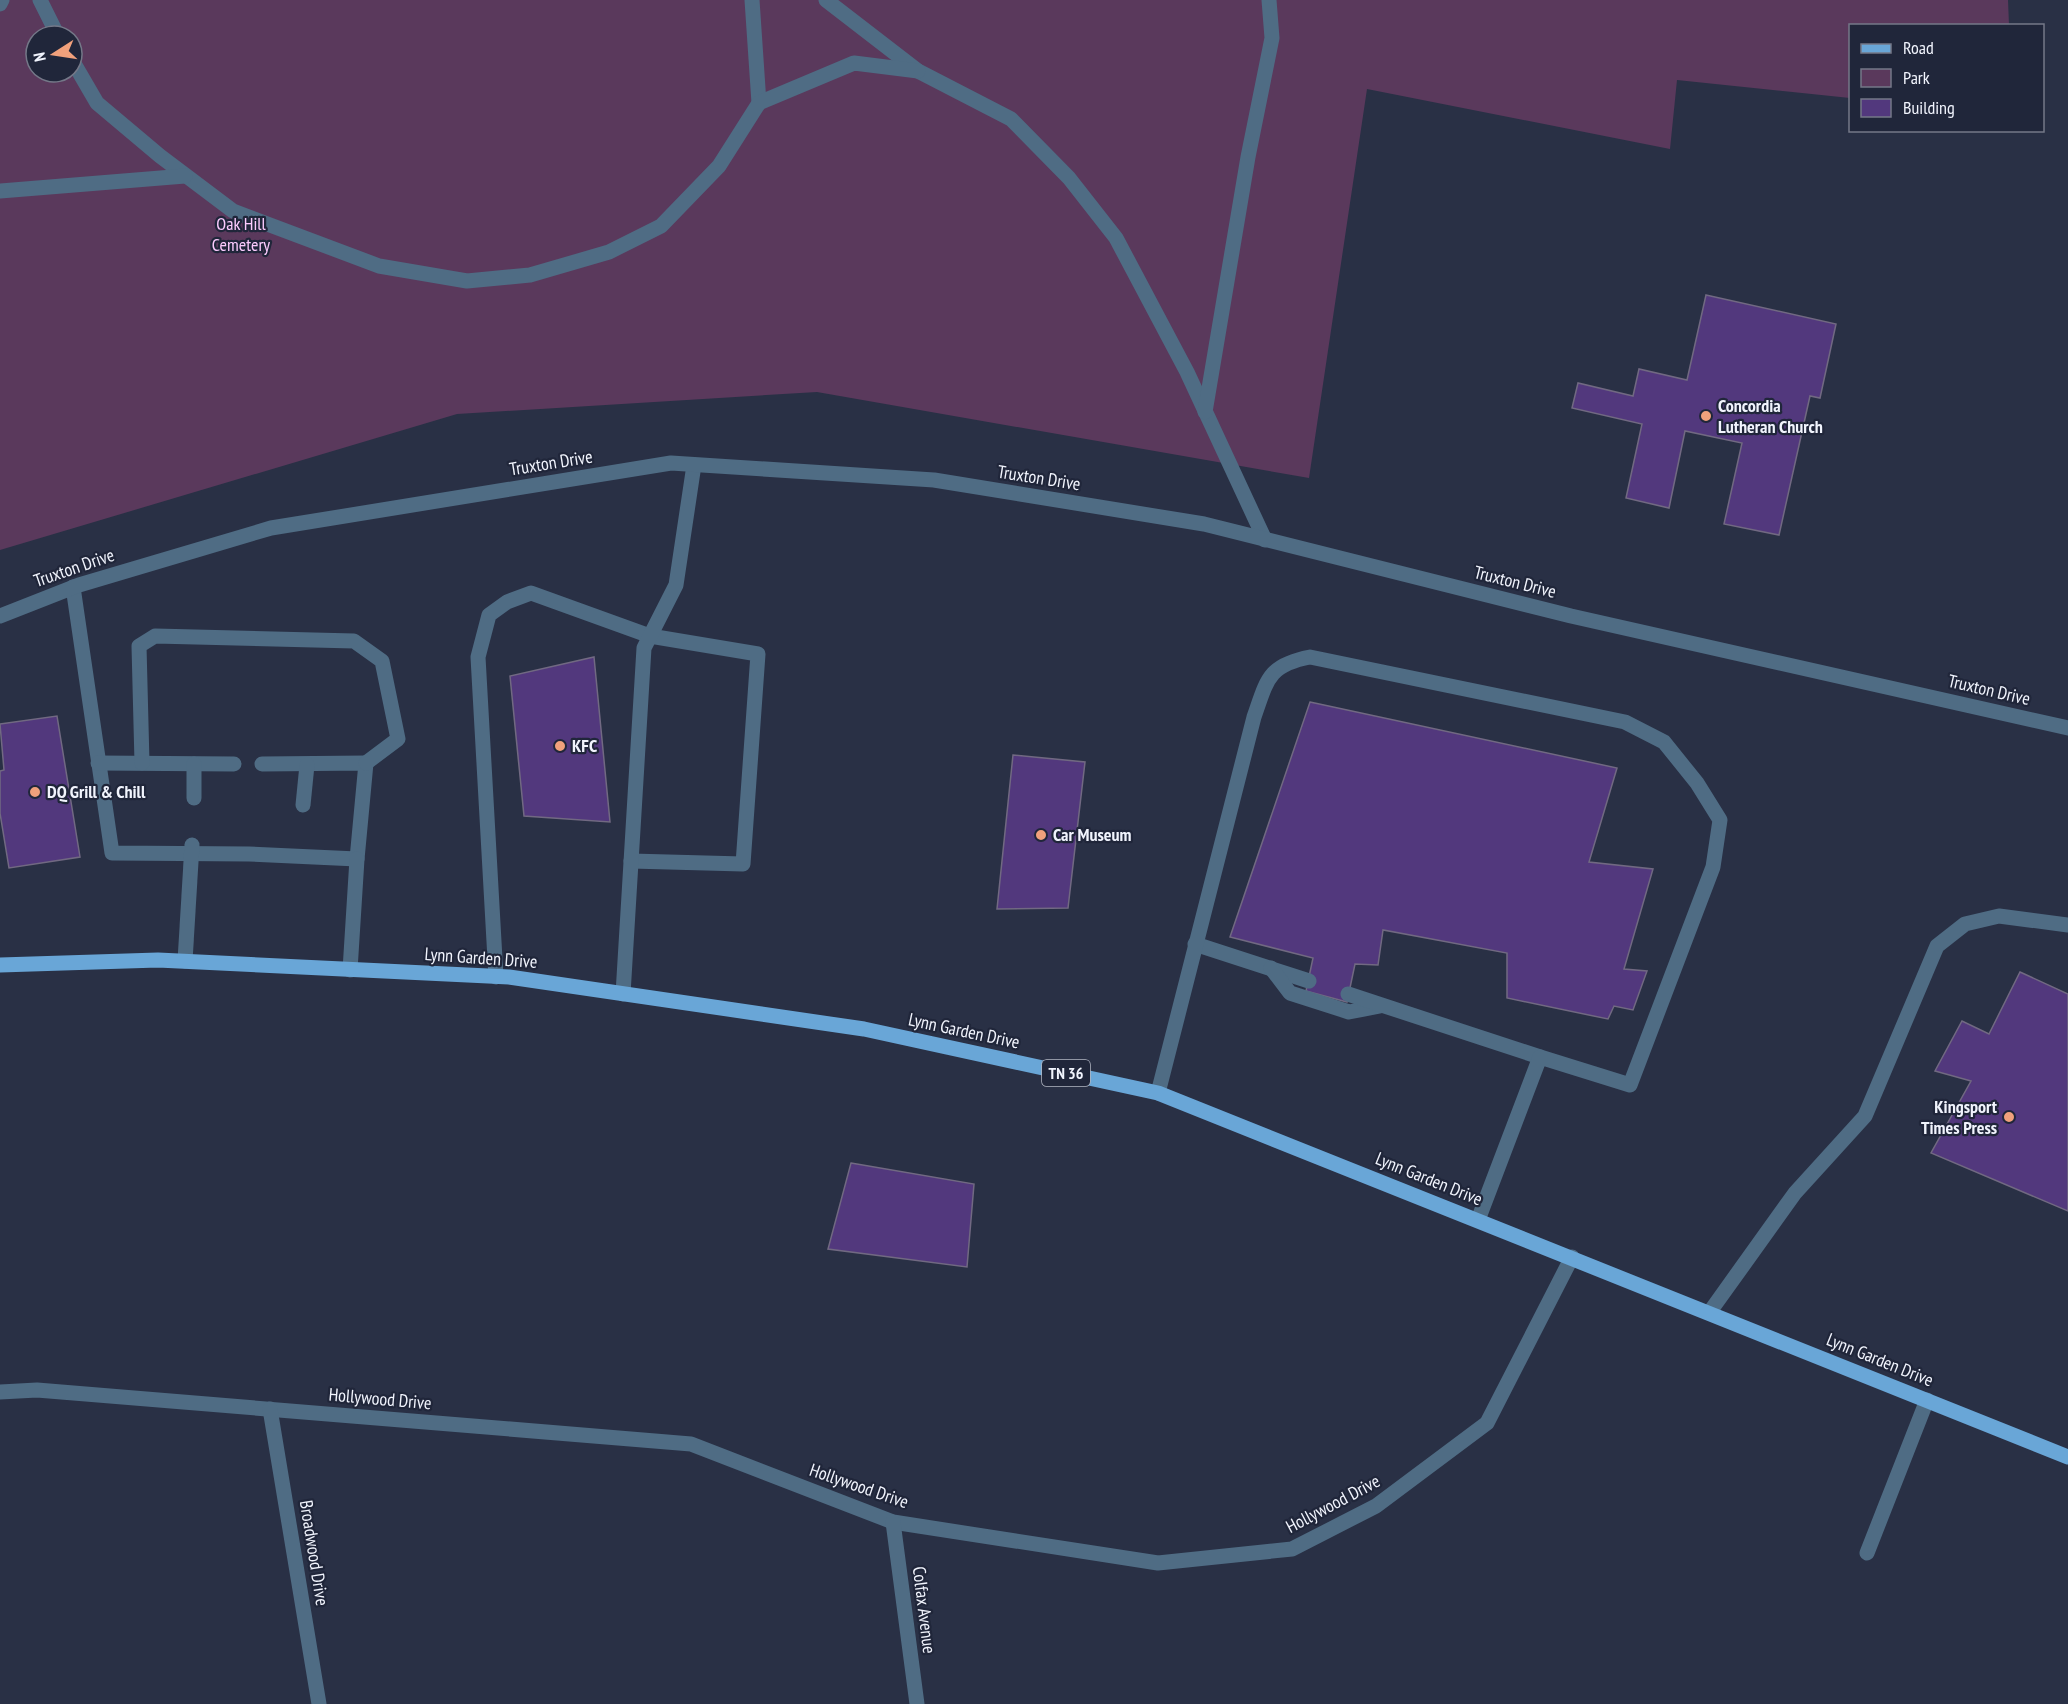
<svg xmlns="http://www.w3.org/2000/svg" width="2068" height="1704" font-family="'PT Sans Narrow',sans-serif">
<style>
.green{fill:#5a395c;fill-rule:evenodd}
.building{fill:#52387d;stroke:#716982;stroke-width:1.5}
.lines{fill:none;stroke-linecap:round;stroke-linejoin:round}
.lane{stroke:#4f6c84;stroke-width:15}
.street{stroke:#4f6c84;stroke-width:15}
.primary{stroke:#69a6d7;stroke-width:15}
.poi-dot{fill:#f1a17c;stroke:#20263a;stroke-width:2}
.labels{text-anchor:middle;stroke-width:4.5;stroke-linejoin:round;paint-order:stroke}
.shield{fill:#20263a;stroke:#b2b6c2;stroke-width:1.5}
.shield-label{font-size:16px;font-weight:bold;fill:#f1f4fd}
.park-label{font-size:18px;fill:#fccbfe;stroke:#20263a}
.poi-label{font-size:18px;font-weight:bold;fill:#f1f4fd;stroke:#20263a;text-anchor:start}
.street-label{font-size:18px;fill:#f1f4fd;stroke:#20263a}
</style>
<rect width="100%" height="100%" fill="#293045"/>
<path class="green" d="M0 0H2008L2009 25 1850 26V98L1677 80 1670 149 1367 89 1309 478 817 392 457 414 0 550ZM36 36H72V72H36Z"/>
<g class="building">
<path d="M1706 295 1836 324 1820 398 1810 396 1779 535 1724 524 1742 443 1685 431 1669 508 1626 498 1642 424 1572 408 1578 383 1633 396 1639 369 1687 380Z"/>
<path d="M594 657 610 822 524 816 510 676Z"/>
<path d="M1310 702 1617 768 1589 862 1653 869 1624 969 1647 971 1633 1010 1614 1006 1608 1019 1507 998V953L1383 930 1378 965 1355 964 1347 1002 1306 991 1313 958 1230 937Z"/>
<path d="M57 716 80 857 9 868 0 813V771L4 770 0 724Z"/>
<path d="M1013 755 1085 762 1068 908 997 909Z"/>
<path d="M2020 972 2068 994V1211L1931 1153 1971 1081 1935 1071 1962 1021 1989 1034Z"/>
<path d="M851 1163 974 1184 967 1267 828 1249Z"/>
</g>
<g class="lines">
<g class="lane">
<path d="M40 0 58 36"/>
<path d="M752 0 759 103"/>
<path d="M826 0 918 71 1011 119 1069 178 1116 238 1187 372 1265 540"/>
<path d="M0 4 2 0"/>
<path d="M72 60 97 103 160 156 233 211 379 266 467 281 530 275 609 252 661 226 719 166 759 103 854 63 918 71"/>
<path d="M0 191 185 176"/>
<path d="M1205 412 1248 157 1272 38 1269 0"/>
<path d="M73 587 112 853 249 854 357 859 366 763 262 764"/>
<path d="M98 763 234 764"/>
<path d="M142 763 139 646 155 636 354 641 382 661 398 739 366 763"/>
<path d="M194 798V764"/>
<path d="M303 805 307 765"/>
<path d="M1195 944 1309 981"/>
<path d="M185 961 192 845"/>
<path d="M1271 968 1290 993 1349 1012 1380 1006"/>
<path d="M350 970 357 859"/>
<path d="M496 977 478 657 489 615 507 602 531 593 650 636 758 654 743 864 631 861"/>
<path d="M623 994 644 648 676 585 694 465"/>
<path d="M1348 994 1540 1057"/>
<path d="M1158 1093 1254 717C1267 680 1268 665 1310 657L1625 722 1664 742 1697 783 1720 820 1713 867 1630 1085 1540 1057 1478 1220"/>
<path d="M1709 1313 1795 1193 1865 1116 1937 946 1965 924 1999 916 2068 925"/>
<path d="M1867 1553 1927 1400"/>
</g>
<g class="street">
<path d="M0 616 79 585 271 528 671 463 934 480 1204 524 1571 616 2068 728"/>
<path d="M0 1392 37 1390 691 1444 893 1522 1158 1563 1292 1549 1376 1506 1487 1423 1572 1257"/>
<path d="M270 1409 319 1704"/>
<path d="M893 1522 917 1704"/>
</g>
<path class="primary" d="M0 965 158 960 509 977 864 1029 1158 1093 2068 1457"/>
</g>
<g class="poi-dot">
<circle cx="1706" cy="416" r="6"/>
<circle cx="560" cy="746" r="6"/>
<circle cx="35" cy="792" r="6"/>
<circle cx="1041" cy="835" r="6"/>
<circle cx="2009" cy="1117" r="6"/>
</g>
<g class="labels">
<rect class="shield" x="1042" y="1060" width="48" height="26" rx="4.5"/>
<g class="shield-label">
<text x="1066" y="1079">TN 36</text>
</g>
<g class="park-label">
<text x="241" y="230">Oak Hill<tspan x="241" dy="21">Cemetery</tspan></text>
</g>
<g class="poi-label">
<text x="1718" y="412">Concordia<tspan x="1718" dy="21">Lutheran Church</tspan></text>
<text x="572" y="752">KFC</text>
<text x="47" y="798">DQ Grill &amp; Chill</text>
<text x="1053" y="841">Car Museum</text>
<text x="1997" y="1113" text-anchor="end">Kingsport<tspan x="1997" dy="21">Times Press</tspan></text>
</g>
<g class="street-label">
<text transform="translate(551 463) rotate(-9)" y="6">Truxton Drive</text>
<text transform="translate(1039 478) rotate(9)" y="6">Truxton Drive</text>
<text transform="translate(74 568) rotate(-19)" y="6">Truxton Drive</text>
<text transform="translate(1515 582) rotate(14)" y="6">Truxton Drive</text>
<text transform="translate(1989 690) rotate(13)" y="6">Truxton Drive</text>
<text transform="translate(481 958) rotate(4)" y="6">Lynn Garden Drive</text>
<text transform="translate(964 1031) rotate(12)" y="6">Lynn Garden Drive</text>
<text transform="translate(1429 1179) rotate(22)" y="6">Lynn Garden Drive</text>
<text transform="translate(1880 1360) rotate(22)" y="6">Lynn Garden Drive</text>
<text transform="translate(380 1399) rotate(5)" y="6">Hollywood Drive</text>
<text transform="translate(859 1486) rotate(19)" y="6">Hollywood Drive</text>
<text transform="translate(1333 1504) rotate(-28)" y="6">Hollywood Drive</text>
<text transform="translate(314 1553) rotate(81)" y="6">Broadwood Drive</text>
<text transform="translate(924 1610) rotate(83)" y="6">Colfax Avenue</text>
</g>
</g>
<rect x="1849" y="24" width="195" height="108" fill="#20263a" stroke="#747888" stroke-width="1.5"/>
<rect x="1861" y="44" width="30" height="9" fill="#69a6d7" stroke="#747888" stroke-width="1.5"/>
<text x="1903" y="54" font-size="18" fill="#f1f4fd">Road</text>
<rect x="1861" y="69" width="30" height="18" fill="#5a395c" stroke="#747888" stroke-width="1.5"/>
<text x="1903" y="84" font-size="18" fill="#f1f4fd">Park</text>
<rect x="1861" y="99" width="30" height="18" fill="#52387d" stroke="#747888" stroke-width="1.5"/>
<text x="1903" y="114" font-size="18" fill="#f1f4fd">Building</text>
<g transform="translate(54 54) rotate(258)"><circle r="28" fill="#20263a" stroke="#747888" stroke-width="1.5"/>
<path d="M0-4.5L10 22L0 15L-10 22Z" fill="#f1a17c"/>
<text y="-9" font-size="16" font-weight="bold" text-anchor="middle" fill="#f1f4fd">N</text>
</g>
</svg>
